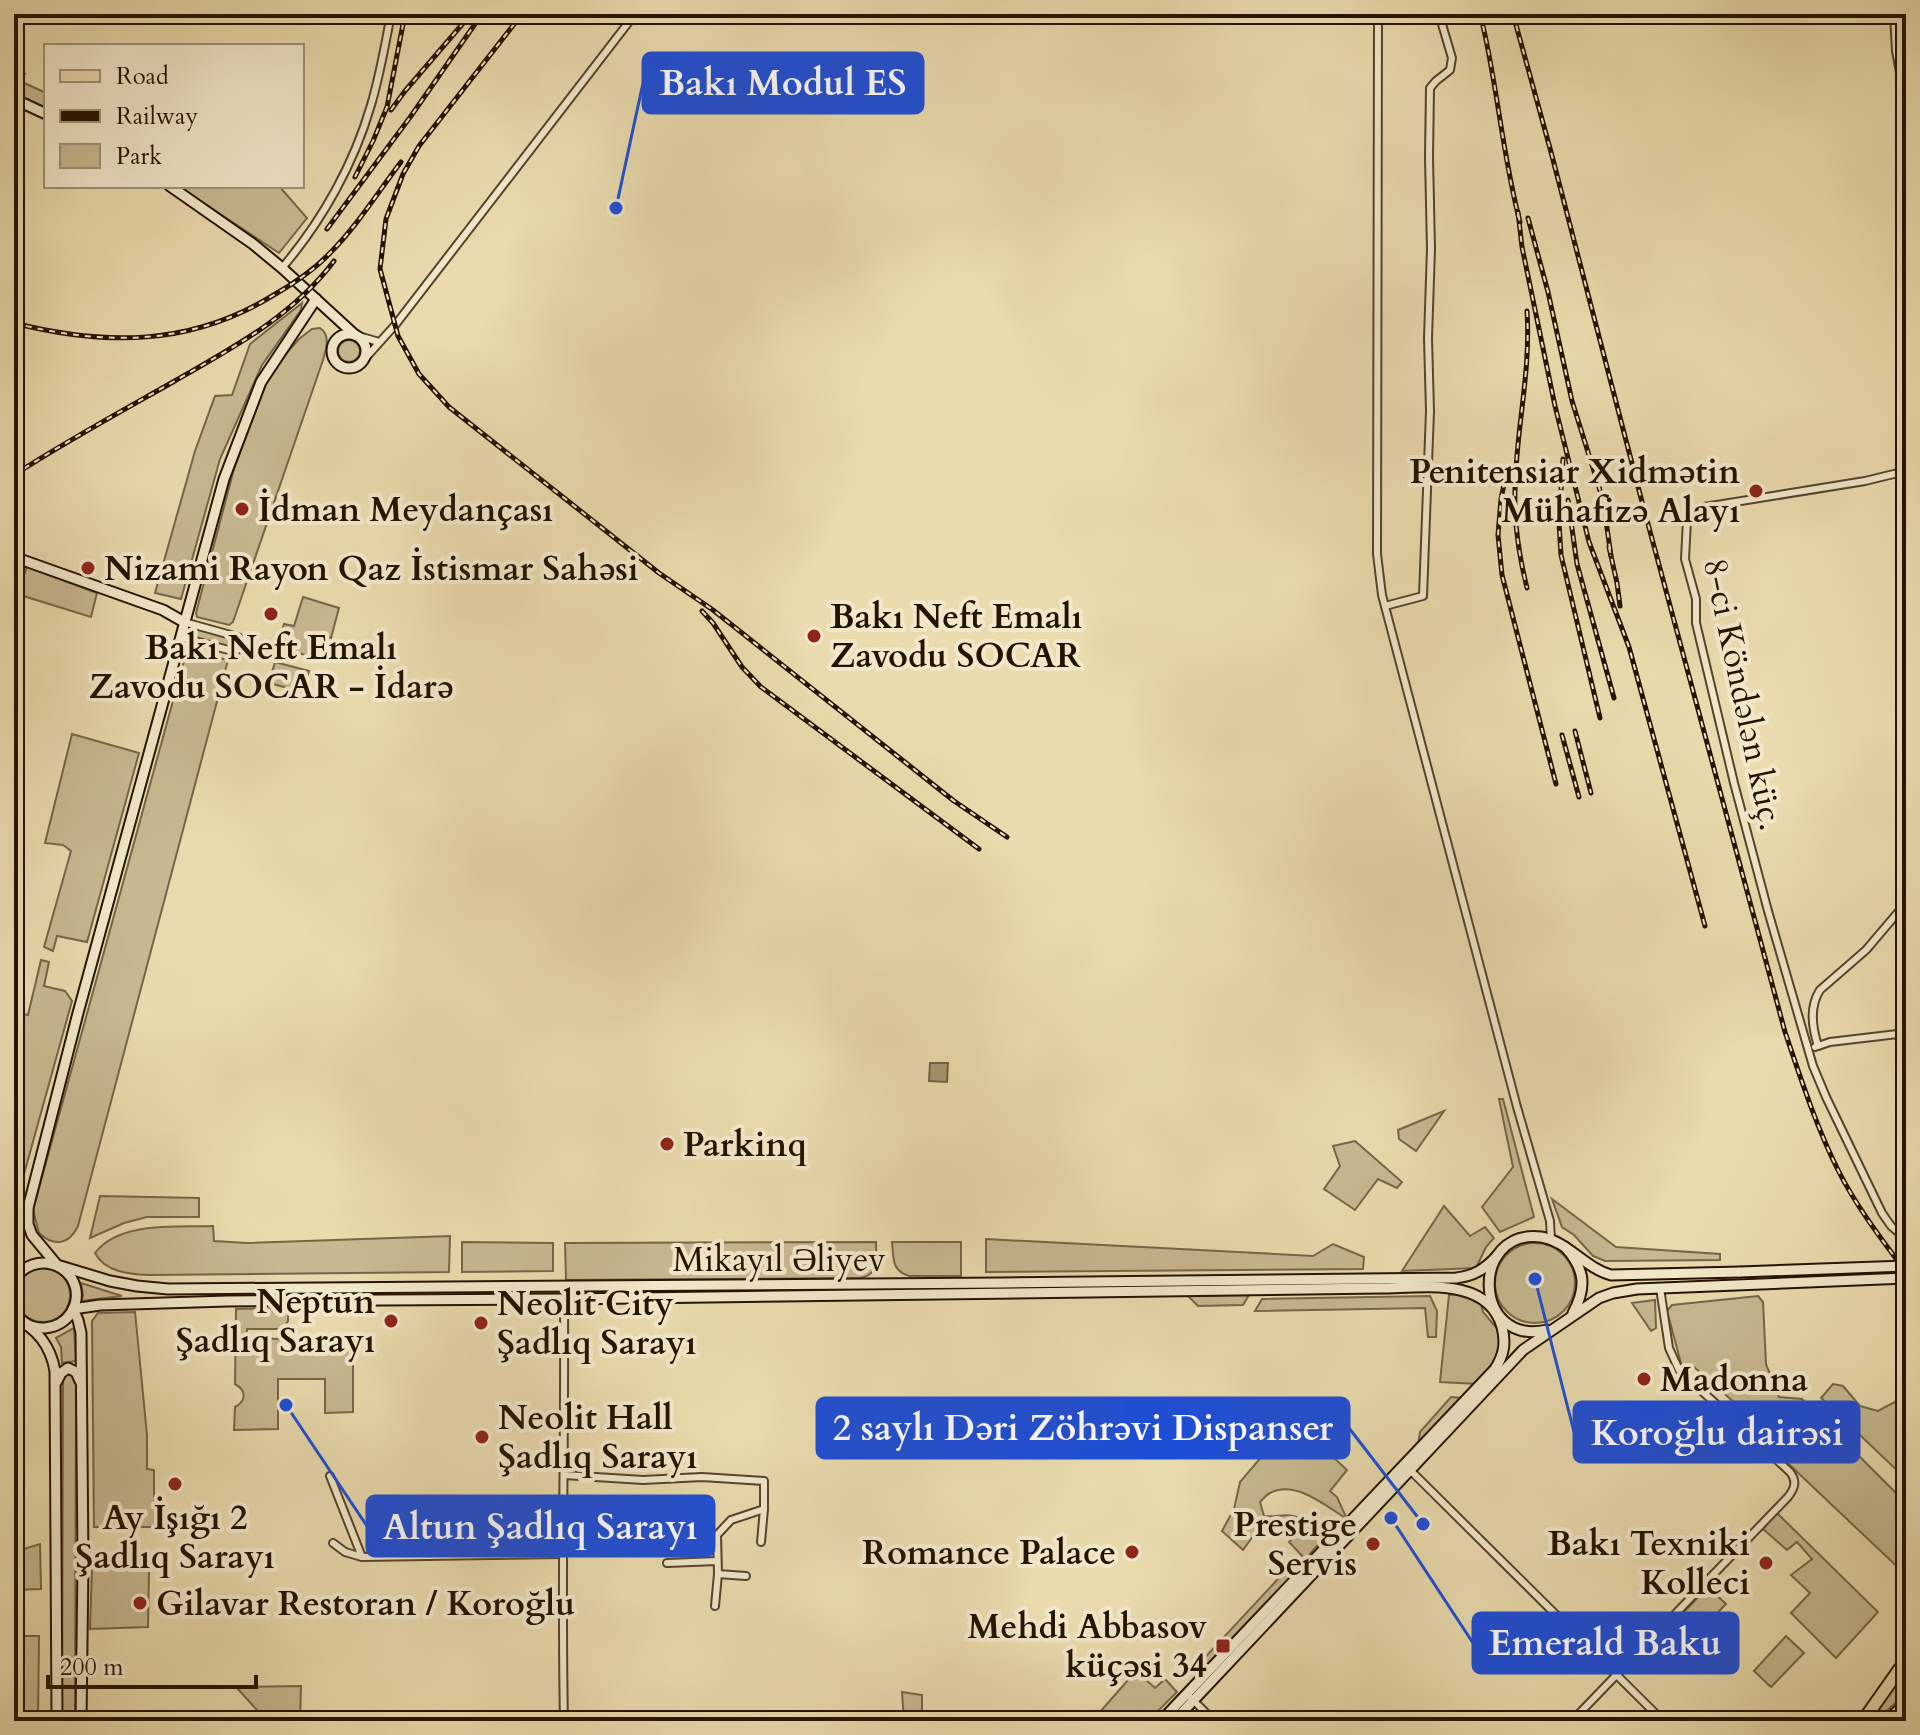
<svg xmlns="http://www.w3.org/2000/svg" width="1920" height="1735" font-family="Cardo,serif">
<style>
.green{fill:#c7b990;stroke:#756648;stroke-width:2}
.water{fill:#a69772;stroke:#726244;stroke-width:2}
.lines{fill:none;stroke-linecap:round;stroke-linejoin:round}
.street-casing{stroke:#54452b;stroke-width:10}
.secondary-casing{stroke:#231300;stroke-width:13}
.primary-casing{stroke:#231300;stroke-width:14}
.highway-casing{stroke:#231300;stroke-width:15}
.street{stroke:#f1e8ca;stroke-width:6}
.secondary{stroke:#f1e8ca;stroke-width:9}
.primary{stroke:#e9dbad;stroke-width:10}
.highway{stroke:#e9dbad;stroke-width:11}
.rail-casing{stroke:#231300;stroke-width:5}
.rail{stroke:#f1e8ca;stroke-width:2;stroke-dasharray:6;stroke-linecap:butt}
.secondary-bridge-casing{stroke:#231300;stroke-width:13;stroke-linecap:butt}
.secondary-bridge{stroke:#f1e8ca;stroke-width:9}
.poi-dot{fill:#8f2418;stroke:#f1e8ca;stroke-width:3}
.labels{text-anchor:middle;stroke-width:8;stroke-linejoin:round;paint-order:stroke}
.poi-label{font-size:34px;font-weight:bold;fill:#231300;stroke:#f1e8ca;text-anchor:start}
.street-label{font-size:34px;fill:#231300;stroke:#f1e8ca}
.leader{fill:none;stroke:#1d4ed8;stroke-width:3}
.callout-dot{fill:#1d4ed8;stroke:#f1e8ca;stroke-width:3}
.callout{fill:#1d4ed8;stroke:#1d4ed8;stroke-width:3}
.callout-label{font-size:36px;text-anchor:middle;font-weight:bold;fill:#fff}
</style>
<rect width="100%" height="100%" fill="#e9dbad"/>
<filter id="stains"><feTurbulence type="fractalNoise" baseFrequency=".0025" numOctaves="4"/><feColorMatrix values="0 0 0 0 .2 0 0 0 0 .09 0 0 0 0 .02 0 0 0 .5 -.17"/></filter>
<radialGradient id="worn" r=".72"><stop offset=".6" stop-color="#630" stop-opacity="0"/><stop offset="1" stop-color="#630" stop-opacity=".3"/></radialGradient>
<g class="green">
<path d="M14 69 25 74 20 81 46 93V108L14 93Z"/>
<path d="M178 186H279L307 218 279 253Z"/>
<path d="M302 303 301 310 262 365 220 459 181 599 155 593 195 451 215 396 232 395 250 344Z"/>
<path d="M320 328C331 335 326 349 323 360L233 622 229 625 197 617 196 613 234 469 266 383 284 356 299 339 312 329Z"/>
<circle cx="349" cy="351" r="11"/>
<path d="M27 567 97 593 91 617 17 594Z"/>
<path d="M303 597 339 608 331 638 322 636 316 658 277 647 284 624 294 626Z"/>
<path d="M193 628 232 639 230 648 191 637Z"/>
<path d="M187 650 228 660 78 1226C69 1245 54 1247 39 1233L33 1210Z"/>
<path d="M275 662 309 671 303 692 269 683Z"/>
<path d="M72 734 139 753 87 942 57 936 53 951 44 947 71 851 63 845 45 843Z"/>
<path d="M41 960 49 962 44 986 65 991 72 1001 16 1203H14V1012L28 1015Z"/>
<path d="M1499 1099H1503L1534 1217 1500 1232 1482 1207 1513 1167Z"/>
<path d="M1444 1111 1416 1151 1399 1139 1398 1130Z"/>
<path d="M1355 1141 1402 1182 1397 1188 1378 1179 1355 1210 1324 1189 1340 1166 1333 1146Z"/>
<path d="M100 1196 199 1198V1217H147L124 1223 90 1238Z"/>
<path d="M1552 1199 1616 1247 1720 1254V1260L1605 1261 1593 1256 1574 1235 1562 1227Z"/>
<path d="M1444 1206 1470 1236 1485 1227 1494 1238 1486 1247 1476 1268 1402 1271Z"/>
<path d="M213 1226 214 1241 247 1243 450 1236 449 1272 148 1275C129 1274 105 1272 95 1253 119 1221 177 1227 213 1226Z"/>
<path d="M986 1239 1313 1256 1333 1244 1364 1257 1363 1269 986 1272Z"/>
<path d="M462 1242 553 1243V1271L462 1272Z"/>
<path d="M876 1242C876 1257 880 1275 860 1278L566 1280 565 1243Z"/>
<path d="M892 1242H961V1276H909C891 1270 894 1259 892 1242Z"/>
<circle cx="1535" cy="1283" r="40"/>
<circle cx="43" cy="1295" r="27"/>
<path d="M81 1283 122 1296 81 1301 83 1296Z"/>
<path d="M1458 1294 1480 1300 1483 1312 1501 1333 1499 1358 1478 1384 1440 1382 1449 1295Z"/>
<path d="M1249 1295 1243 1305 1198 1306 1188 1296Z"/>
<path d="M1430 1296 1437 1311 1436 1337H1428L1425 1308 1255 1311 1262 1299Z"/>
<path d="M1758 1296 1763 1302 1766 1364 1779 1397 1802 1399 1906 1503V1575L1741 1419 1745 1412 1693 1366 1682 1367 1667 1311 1672 1305Z"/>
<path d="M1655 1300 1656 1328 1651 1331 1632 1303Z"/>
<path d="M288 1308V1321L283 1329H247L246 1338 283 1339 290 1347 301 1350 311 1344 314 1338H353V1412L325 1413V1379H278V1429L234 1430 235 1407C247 1401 246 1390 235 1384L236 1309Z"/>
<path d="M135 1312 147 1435V1469L154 1470V1527H94L92 1321 98 1313Z"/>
<path d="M74 1328 76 1361 62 1363 61 1347 56 1338Z"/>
<path d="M66 1375H72L76 1380 75 1721H62L63 1381Z"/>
<path d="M1833 1384 1843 1386 1860 1406 1878 1411 1906 1396V1479L1821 1398Z"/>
<path d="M1451 1397 1463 1398 1418 1445 1420 1432Z"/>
<path d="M1281 1434 1287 1444 1304 1455 1320 1439 1323 1448 1347 1470 1330 1491 1337 1497 1347 1519C1327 1507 1295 1479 1270 1493 1266 1495 1263 1499 1260 1502L1264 1516C1279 1518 1284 1512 1299 1518L1297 1523 1284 1536 1256 1532 1243 1550 1222 1531 1234 1509 1240 1482Z"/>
<path d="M1777 1513 1878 1612 1836 1658 1791 1613 1810 1593 1791 1575 1812 1559 1797 1542 1787 1550 1763 1529Z"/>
<path d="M1311 1519 1333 1529 1305 1559 1289 1542Z"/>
<path d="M40 1544 41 1589 14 1590V1552Z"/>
<path d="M1290 1566 1296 1573 1202 1672 1197 1666Z"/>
<path d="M92 1567H144L149 1571 148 1627 90 1629Z"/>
<path d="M1708 1587 1726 1604 1699 1632 1681 1615Z"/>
<path d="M14 1636H39L38 1721H14Z"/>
<path d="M1786 1636 1804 1653 1771 1687 1754 1671Z"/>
<path d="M1906 1668V1693L1876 1721H1869Z"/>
<path d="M1136 1671 1155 1688 1165 1679 1177 1692 1148 1721H1092Z"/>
<path d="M301 1686 300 1721H267L236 1687Z"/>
<path d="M902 1692 922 1695V1721H904Z"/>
</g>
<path class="water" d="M930 1063H948L947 1082 929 1081Z"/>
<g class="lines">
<g class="street-casing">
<g id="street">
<path d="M1378 14 1377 554 1382 595 1517 1107 1550 1221 1551 1240"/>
<path d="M1894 14 1896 51 1906 104"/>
<path d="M282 268C322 221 354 164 371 105 380 75 385 45 391 14"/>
<path d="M355 335 379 342"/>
<path d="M362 362 396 324 635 14"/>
<path d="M1906 471 1865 481 1698 508 1693 511 1687 520 1685 559 1696 599V623L1734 783 1768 911 1813 1066 1826 1097 1882 1213 1891 1226 1906 1239"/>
<path d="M1385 606 1423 596 1430 411 1428 338 1431 249 1429 157 1430 88 1436 81 1450 70 1452 58 1439 14"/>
<path d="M184 622 238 637"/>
<path d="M180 637 236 652"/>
<path d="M1818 1046C1812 1027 1809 1007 1820 990L1866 950 1906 903"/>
<path d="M1815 1047 1830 1042 1906 1033"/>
<path d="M1410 1470 1663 1721"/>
<path d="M564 1475 643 1480 702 1477 764 1481V1509L731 1520 717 1535 718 1574 715 1606"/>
<path d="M330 1476 362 1557"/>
<path d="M761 1542 764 1509"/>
<path d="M333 1543 345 1552 362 1557 562 1554"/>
<path d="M429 1556 438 1505"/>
<path d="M667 1563 717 1561"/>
<path d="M718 1574 746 1576"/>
<path d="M1191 1698 1214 1721"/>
<path d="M564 1721C561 1580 565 1440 564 1299"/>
<path d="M1572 1721 1788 1497C1795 1488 1797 1481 1790 1472L1679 1370 1669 1348 1660 1288"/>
</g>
</g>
<g class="secondary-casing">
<g id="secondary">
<path d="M14 99 46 114"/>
<path d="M170 186 253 244 282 268 355 335"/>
<circle cx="349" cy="351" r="17"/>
<path d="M14 557 163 610 184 622"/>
<path d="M28 1208V1224L32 1235 57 1265 110 1281 137 1286 168 1289 1002 1283 1456 1278C1474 1276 1485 1269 1497 1256"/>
<path d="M1565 1247C1585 1269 1587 1287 1573 1313"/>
<path d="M14 1279 18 1235 28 1208 78 1013 224 479 261 382 316 299"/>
<path d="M14 1279C42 1242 93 1276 71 1313 65 1322 55 1327 45 1328 32 1329 21 1322 14 1311"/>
<path d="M14 1318C37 1328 51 1347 55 1371L57 1721"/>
<path d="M1547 1330C1472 1347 1470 1228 1541 1237 1567 1241 1585 1268 1611 1275L1740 1272"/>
<path d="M57 1381 61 1373 68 1368 76 1372 80 1381"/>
<path d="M81 1721 83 1563 81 1333 78 1320 73 1309 100 1305 227 1301 564 1299 1380 1288C1420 1288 1488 1276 1502 1327 1506 1343 1504 1355 1495 1369L1161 1721"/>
<path d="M1174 1721 1523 1350 1599 1298 1613 1293 1637 1289 1906 1278"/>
</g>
</g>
<g class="primary-casing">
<g id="primary">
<path d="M1887 1721 1906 1704"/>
<path d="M1905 1721 1906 1720"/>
</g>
</g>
<g class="highway-casing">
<path id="highway" d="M1863 1721 1906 1660"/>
</g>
<use href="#street" class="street"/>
<use href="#secondary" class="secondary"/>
<use href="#primary" class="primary"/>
<use href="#highway" class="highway"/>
<g class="rail-casing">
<g id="rail">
<path d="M522 14 419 146 403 174 386 219 380 269 398 336 419 374 449 407 573 505 659 573 713 610 954 801 1007 837"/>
<path d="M1513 14 1551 152 1641 498 1785 1032C1801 1079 1816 1126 1838 1170 1856 1206 1882 1240 1906 1272"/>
<path d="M1483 26C1498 91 1503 158 1520 222"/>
<path d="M391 110 405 91 465 21"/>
<path d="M355 177 373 141 387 107 405 14"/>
<path d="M1518 212 1522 247 1555 406 1589 542 1629 647 1705 926"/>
<path d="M1528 218 1548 292 1572 401 1603 500 1611 556"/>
<path d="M327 229 411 116 482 14"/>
<path d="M1527 311C1531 373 1516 429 1515 490 1514 522 1519 556 1527 588"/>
<path d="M14 323C105 346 190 346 272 296 293 284 313 271 330 253 357 226 378 192 401 162"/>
<path d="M1563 459 1559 523 1561 555 1600 718"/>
<path d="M1507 470 1501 499 1498 535 1502 575 1556 784"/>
<path d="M14 475C65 442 120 412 173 382 232 348 292 317 334 261"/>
<path d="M1568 500 1577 564 1614 698"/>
<path d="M1609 547 1617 583 1620 606"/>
<path d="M702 611 713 623 742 667 761 687 979 849"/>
<path d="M1575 731 1591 793"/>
<path d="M1562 735 1579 797"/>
</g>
</g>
<use href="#rail" class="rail"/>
<g class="secondary-bridge-casing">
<path id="secondary-bridge" d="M1740 1272 1906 1266"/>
</g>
<use href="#secondary-bridge" class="secondary-bridge"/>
</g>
<g class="poi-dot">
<circle cx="1756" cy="491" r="8"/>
<circle cx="242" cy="509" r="8"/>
<circle cx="88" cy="568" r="8"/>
<circle cx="271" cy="614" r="8"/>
<circle cx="814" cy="636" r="8"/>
<circle cx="667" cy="1144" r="8"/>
<circle cx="391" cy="1321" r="8"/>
<circle cx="481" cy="1323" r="8"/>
<circle cx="1644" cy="1379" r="8"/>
<circle cx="482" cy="1437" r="8"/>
<circle cx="175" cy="1484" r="8"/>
<circle cx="1373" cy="1544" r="8"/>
<circle cx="1132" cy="1552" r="8"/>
<circle cx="1766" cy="1563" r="8"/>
<circle cx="140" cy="1603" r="8"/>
<rect x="1215" y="1638" width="16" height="16" rx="4"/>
</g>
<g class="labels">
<g class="poi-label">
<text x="1740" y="483" text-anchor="end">Penitensiar Xidmətin<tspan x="1740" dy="39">Mühafizə Alayı</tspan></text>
<text x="258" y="521">İdman Meydançası</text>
<text x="104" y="580">Nizami Rayon Qaz İstismar Sahəsi</text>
<text x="830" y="628">Bakı Neft Emalı<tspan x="830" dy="39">Zavodu SOCAR</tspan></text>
<text x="271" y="659" text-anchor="middle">Bakı Neft Emalı<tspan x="271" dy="39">Zavodu SOCAR - İdarə</tspan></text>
<text x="683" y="1156">Parkinq</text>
<text x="375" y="1313" text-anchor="end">Neptun<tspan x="375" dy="39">Şadlıq Sarayı</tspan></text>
<text x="497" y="1315">Neolit City<tspan x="497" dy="39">Şadlıq Sarayı</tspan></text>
<text x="1660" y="1391">Madonna</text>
<text x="498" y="1429">Neolit Hall<tspan x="498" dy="39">Şadlıq Sarayı</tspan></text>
<text x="175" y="1529" text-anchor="middle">Ay İşığı 2<tspan x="175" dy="39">Şadlıq Sarayı</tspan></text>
<text x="1357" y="1536" text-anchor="end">Prestige<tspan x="1357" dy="39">Servis</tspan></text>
<text x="1750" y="1555" text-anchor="end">Bakı Texniki<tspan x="1750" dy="39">Kolleci</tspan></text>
<text x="1116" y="1564" text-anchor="end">Romance Palace</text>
<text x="156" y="1615">Gilavar Restoran / Koroğlu</text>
<text x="1207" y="1638" text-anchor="end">Mehdi Abbasov<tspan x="1207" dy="39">küçəsi 34</tspan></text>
</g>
<g class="street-label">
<text transform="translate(1744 694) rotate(78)" y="12">8-ci Köndələn küç.</text>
<text x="779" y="1271">Mikayıl Əliyev</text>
</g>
</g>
<path class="leader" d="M616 208L643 83M1423 1524L1349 1428M1535 1279L1574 1432M286 1405L367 1526M1391 1518L1473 1643"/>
<g class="callout-dot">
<circle cx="616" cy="208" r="8"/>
<circle cx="1423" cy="1524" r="8"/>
<circle cx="1535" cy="1279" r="8"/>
<circle cx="286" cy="1405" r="8"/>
<circle cx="1391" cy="1518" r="8"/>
</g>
<g class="callout">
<rect x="643" y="53" width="280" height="60" rx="8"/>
<rect x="817" y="1398" width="532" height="60" rx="8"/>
<rect x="1574" y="1402" width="285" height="60" rx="8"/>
<rect x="367" y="1496" width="347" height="60" rx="8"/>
<rect x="1473" y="1613" width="265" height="60" rx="8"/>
</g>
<g class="callout-label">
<text x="783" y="95">Bakı Modul ES</text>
<text x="1083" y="1440">2 saylı Dəri Zöhrəvi Dispanser</text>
<text x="1717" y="1445">Koroğlu dairəsi</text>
<text x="540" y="1539">Altun Şadlıq Sarayı</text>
<text x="1605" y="1655">Emerald Baku</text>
</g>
<rect width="1920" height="1735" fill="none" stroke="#e9dbad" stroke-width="48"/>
<rect x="16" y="16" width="1888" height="1703" fill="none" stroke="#231300" stroke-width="4"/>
<rect x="24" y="24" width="1872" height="1687" fill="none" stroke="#231300" stroke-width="2"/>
<rect x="44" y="44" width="260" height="144" fill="#f1e8ca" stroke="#9f9379" stroke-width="2"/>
<rect x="60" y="70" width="40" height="12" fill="#e9dbad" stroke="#9f9379" stroke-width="2"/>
<text x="116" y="84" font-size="24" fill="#231300">Road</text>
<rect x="60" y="110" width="40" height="12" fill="#231300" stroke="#9f9379" stroke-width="2"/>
<text x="116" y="124" font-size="24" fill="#231300">Railway</text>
<rect x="60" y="144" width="40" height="24" fill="#c7b990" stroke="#9f9379" stroke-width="2"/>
<text x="116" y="164" font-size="24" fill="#231300">Park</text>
<path d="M48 1675v12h208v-12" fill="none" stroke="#231300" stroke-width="4"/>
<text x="60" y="1675" font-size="24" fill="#231300" stroke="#f1e8ca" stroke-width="6" paint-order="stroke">200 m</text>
<rect width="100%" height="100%" filter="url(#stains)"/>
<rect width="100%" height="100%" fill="url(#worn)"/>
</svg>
